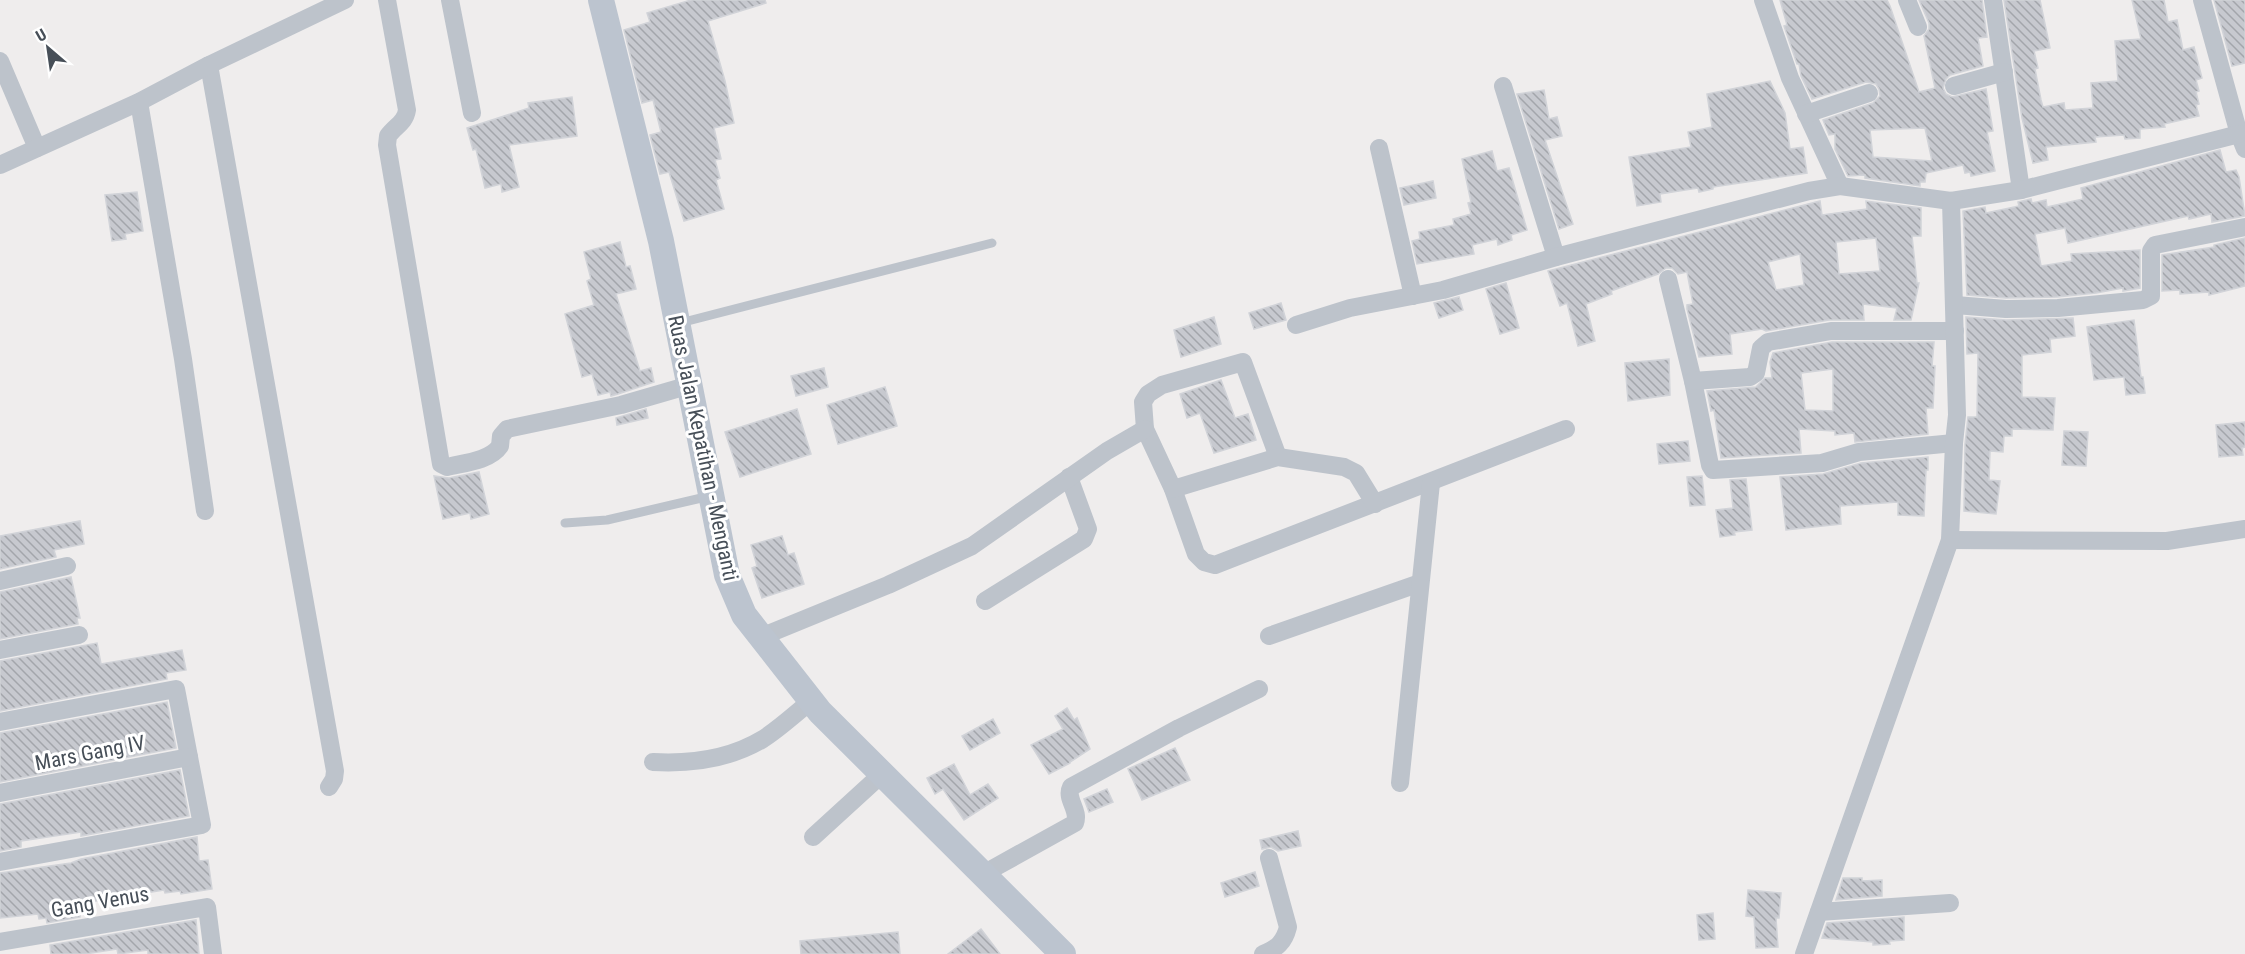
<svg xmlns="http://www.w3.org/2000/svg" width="2245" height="954" font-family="'Roboto Condensed',sans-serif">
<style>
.building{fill:url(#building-back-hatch);stroke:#d1d3d8;stroke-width:1.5;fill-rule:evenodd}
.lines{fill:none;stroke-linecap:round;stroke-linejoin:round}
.lane{stroke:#bdc3cb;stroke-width:9}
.street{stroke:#bdc3cb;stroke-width:18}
.secondary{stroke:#bcc4cf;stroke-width:26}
.labels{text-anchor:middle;stroke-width:6;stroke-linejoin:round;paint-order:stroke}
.street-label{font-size:21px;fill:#474f58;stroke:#fff}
</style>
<defs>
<pattern id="building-back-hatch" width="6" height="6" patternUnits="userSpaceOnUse" patternTransform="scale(1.5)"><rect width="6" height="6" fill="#c7c9cf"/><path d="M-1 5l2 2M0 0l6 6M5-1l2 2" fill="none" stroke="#a3a6ab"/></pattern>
</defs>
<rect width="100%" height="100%" fill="#efeded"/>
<g class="building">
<path d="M691 0H765L766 3 708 21 725 81 734 123 714 128 721 159 715 160 720 178 716 180 724 209 684 221 669 172 660 174 650 135 661 132 653 100 642 103 624 30 650 22 647 13Z"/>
<path d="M1780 0H1887L1890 6 1919 92 1935 88 1924 36 1929 29V23L1919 0H1982L1987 37 1978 38 1983 66 1950 75 1946 79 1943 88 1946 94 1952 97 1986 89 1993 131 1987 132 1995 171 1971 176 1970 172 1965 173 1963 165 1949 168 1926 173 1925 182H1920V186L1865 178V175L1848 176 1835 149V134L1829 135 1823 120 1873 103 1880 96 1879 89 1876 84 1866 82 1812 99 1801 76 1799 64H1797L1784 26 1787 25ZM1925 128 1932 161 1873 157 1870 130Z"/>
<path d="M2004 0H2040L2050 48 2034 51 2038 68 2035 69 2041 100 2043 107 2064 103 2065 110 2093 108 2091 83 2118 81 2115 41 2141 39 2132 0H2164L2168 22 2177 20 2183 50 2194 47 2202 78 2196 80 2199 91 2196 92 2199 104 2196 105 2199 116 2164 124 2165 127 2140 129V138L2125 139 2124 135 2095 137 2096 142 2046 147 2048 160 2033 163 2022 118Z"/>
<path d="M2214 0H2245V63L2232 66Z"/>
<path d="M1770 81 1785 113 1790 149 1803 147 1807 173 1713 187V189L1699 192 1698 188 1660 194 1661 202 1637 206 1629 157 1691 147 1688 132 1712 127 1707 94Z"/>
<path d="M1544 90 1549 119 1557 117 1562 136 1545 140 1573 224 1559 229 1517 94Z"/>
<path d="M572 97 577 136 509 145 519 187 502 192 501 184 485 188 476 149 473 150 467 128 529 108 528 103Z"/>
<path d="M2220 150 2226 172 2236 170 2239 177 2245 216 2212 222 2211 214 2189 219 2188 216 2068 243 2065 228 2035 234 2041 266 2072 261 2071 254 2140 250V288L2123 291V288L2096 293 2057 297 2006 298 1967 295 1963 211 1985 207 1986 213 2019 206 2018 202 2031 199 2032 203 2046 200 2047 207 2083 199 2081 188Z"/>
<path d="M1492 151 1497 171 1509 168 1527 230 1511 235 1512 240 1498 245 1497 239 1472 245 1474 254 1417 264 1412 241 1420 239 1419 232 1454 225 1453 219 1471 214 1468 203 1471 202 1462 159Z"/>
<path d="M1433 181 1436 198 1404 205 1400 188Z"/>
<path d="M137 192 143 231 125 234 126 239 112 241 105 195Z"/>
<path d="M1820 201 1822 215 1867 209 1866 201 1921 208V236H1912L1917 283H1919L1911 320H1894L1897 308 1863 304 1864 320H1829L1766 331 1762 329 1730 334 1732 354 1699 357 1687 309V305L1693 304 1687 272 1678 274 1672 268H1666L1658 274 1611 291 1612 294 1586 304 1595 341 1578 346 1567 303 1560 306 1548 271ZM1876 238 1880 271 1839 274 1836 242ZM1800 254 1804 285 1776 290 1768 262Z"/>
<path d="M2245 238V286L2209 295V292L2180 294V290L2162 291V255L2214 247V245Z"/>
<path d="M620 242 626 267 630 266 636 289 616 294 640 371 651 368 654 382 618 394 611 396 610 392 598 395 592 374 582 377 565 314 594 305 587 281 591 279 584 252Z"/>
<path d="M1506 283 1519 328 1500 334 1486 289Z"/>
<path d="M1459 297 1463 310 1439 318 1434 303Z"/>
<path d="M1281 303 1286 320 1254 329 1249 313Z"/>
<path d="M1214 317 1221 344 1181 357 1174 330Z"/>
<path d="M1966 317 2006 320 2073 318 2075 336 2050 339 2051 352 2022 355V397L2055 398 2053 430 2012 429V436H2004L2003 452 1990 451 1989 480 2000 481 1996 514 1964 511 1965 444 1968 417H1977L1978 353 1967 354Z"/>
<path d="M2134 320 2141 377H2143L2145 393 2126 395 2124 377 2094 380 2087 327Z"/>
<path d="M1832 342H1934L1932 366H1935L1933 408H1926L1928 434 1855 442 1854 433 1835 435V431L1799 429 1801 453 1721 458 1714 410 1711 411 1707 391 1756 387 1765 378H1772L1770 362 1773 353ZM1833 369V411L1805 410 1801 373Z"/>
<path d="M1669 359 1670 395 1628 401 1625 363Z"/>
<path d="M824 368 828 387 796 396 791 376Z"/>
<path d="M1221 380 1235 418 1248 414 1256 440 1214 453 1200 413 1187 418 1180 394Z"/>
<path d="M885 387 897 426 838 444 827 405Z"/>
<path d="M646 409 648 418 617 425 616 418Z"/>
<path d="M797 409 811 454 740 477 725 432Z"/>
<path d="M2245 422V447L2242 448 2243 455 2219 457 2216 425Z"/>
<path d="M2064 431 2088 432 2086 466 2062 465Z"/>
<path d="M1688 441 1690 461 1659 464 1657 444Z"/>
<path d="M1928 457V470H1926L1924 516 1898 515V502L1840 506 1841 524 1786 530 1780 477 1823 474 1861 463Z"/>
<path d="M479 472 489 514 471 519 470 513 443 519 434 476 449 478Z"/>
<path d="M1702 476 1705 505 1690 506 1687 477Z"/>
<path d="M1746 479 1752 530 1734 532 1735 535 1720 537 1716 510 1733 508 1730 480Z"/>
<path d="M80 521 84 544 54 550 56 557 0 569V536Z"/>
<path d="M782 536 788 555 794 553 804 584 762 598 752 568 757 566 751 545Z"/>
<path d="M71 577 80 618H77L78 624 0 639V592Z"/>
<path d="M97 643 101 664 182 650 186 670 166 673 167 679 0 711V661Z"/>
<path d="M167 702 176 748 0 782V733Z"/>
<path d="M1067 708 1074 720 1077 718 1090 749 1070 762V763L1049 774 1031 745 1063 729 1055 716Z"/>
<path d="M993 719 1000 733 970 750 962 736Z"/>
<path d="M1175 748 1190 780 1142 800 1128 769Z"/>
<path d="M954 764 970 795 988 784 998 798 964 820 943 789 935 794 927 778Z"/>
<path d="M180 770 189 816 81 836V832L21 841V847L0 851V804Z"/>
<path d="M1107 789 1113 802 1089 812 1084 799Z"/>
<path d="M1298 831 1301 846 1278 851 1271 847 1262 849 1260 840Z"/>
<path d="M197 837 199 861 208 860 212 889 181 894 180 891 165 893 164 890 84 903 85 908H79L80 917 47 923 46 918 39 919 38 914 0 918V873L71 863 81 859Z"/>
<path d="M1255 872 1259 886 1225 897 1221 883Z"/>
<path d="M1843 878H1862V881L1882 880V896L1836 900Z"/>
<path d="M1748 890 1781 893 1779 918H1776L1778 947 1756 948 1754 917 1746 916Z"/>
<path d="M1713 913 1715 939 1699 940 1697 915Z"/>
<path d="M1904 917V940L1889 941 1890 944 1873 945V942L1822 938 1827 923Z"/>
<path d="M196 920 199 954H148V950L118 954 117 949 85 954H51L50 945Z"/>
<path d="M981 929 1000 954H948Z"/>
<path d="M898 932 900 954H801L800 941Z"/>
</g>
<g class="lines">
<g class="lane">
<path d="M680 323 992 243"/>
<path d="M565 523 607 520 710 496"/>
</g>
<g class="street">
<path d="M387 0 407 110C405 123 395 126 388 136L387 145 441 464 447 467C463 463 490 461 500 446L501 436 507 429 621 405 690 385"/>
<path d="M450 0 472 113"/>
<path d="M1763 0 1790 78 1840 186"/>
<path d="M1907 0 1918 27"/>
<path d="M1993 0 2021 190"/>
<path d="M2202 0 2239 134 2245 149"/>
<path d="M0 61 37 148"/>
<path d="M209 65 335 771 334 779 329 787"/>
<path d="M1503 86 1556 257"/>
<path d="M1954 86 2004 72"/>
<path d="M139 102 183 359 205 511"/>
<path d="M1806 114 1869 93"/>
<path d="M1379 148 1413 296"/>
<path d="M0 165 139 102 209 65 345 0"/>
<path d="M1668 279 1693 381 1710 465 1713 470 1822 463 1859 452 1954 443"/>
<path d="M1955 305 2006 309 2058 308 2143 300 2151 296V251L2155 245 2245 227"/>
<path d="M1296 325 1350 308 1443 290 1556 257 1809 191 1840 186 1951 201 2021 190 2239 134"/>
<path d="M1693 381 1750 377 1756 373 1761 348 1768 342 1831 331H1955"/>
<path d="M1278 457 1243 362 1162 385 1148 394 1143 402 1145 429 1173 489 1196 554 1204 562 1215 565 1566 429"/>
<path d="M1173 489 1278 457 1344 467 1356 473 1375 504"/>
<path d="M1950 540 2167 541 2245 529"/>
<path d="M0 581 67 566"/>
<path d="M985 601 1084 539 1088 529 1069 477"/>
<path d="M1269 636 1420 583"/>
<path d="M761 637 888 585 972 546 1107 451 1145 429"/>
<path d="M0 650 79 635"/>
<path d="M0 722 176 689 202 825 0 862"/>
<path d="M653 762C690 764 730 759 763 739 780 728 795 714 811 701"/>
<path d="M1400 783 1431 483"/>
<path d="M0 793 189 757"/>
<path d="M813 837 882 774"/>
<path d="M983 874 1075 823C1080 810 1065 799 1071 787L1179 728 1259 689"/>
<path d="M1819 912 1950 903"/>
<path d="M0 942 207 907 213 954"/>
<path d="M1263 954C1277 948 1284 943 1288 927L1269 858"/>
<path d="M1804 954 1950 540 1954 443 1957 415 1951 201"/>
</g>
<path class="secondary" d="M601 0 661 241 727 575 744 615 820 712 1063 954"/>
</g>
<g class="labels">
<g class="street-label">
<text transform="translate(703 448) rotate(78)" y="7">Ruas Jalan Kepatihan - Menganti</text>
<text transform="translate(90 753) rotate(-11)" y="7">Mars Gang IV</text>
<text transform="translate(100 902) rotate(-10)" y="7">Gang Venus</text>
</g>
</g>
<g transform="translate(48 48) rotate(331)" stroke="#ffffff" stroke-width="4.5" paint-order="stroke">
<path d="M0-4.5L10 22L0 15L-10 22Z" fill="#474f58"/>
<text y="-9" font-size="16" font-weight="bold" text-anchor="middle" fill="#474f58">U</text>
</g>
</svg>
